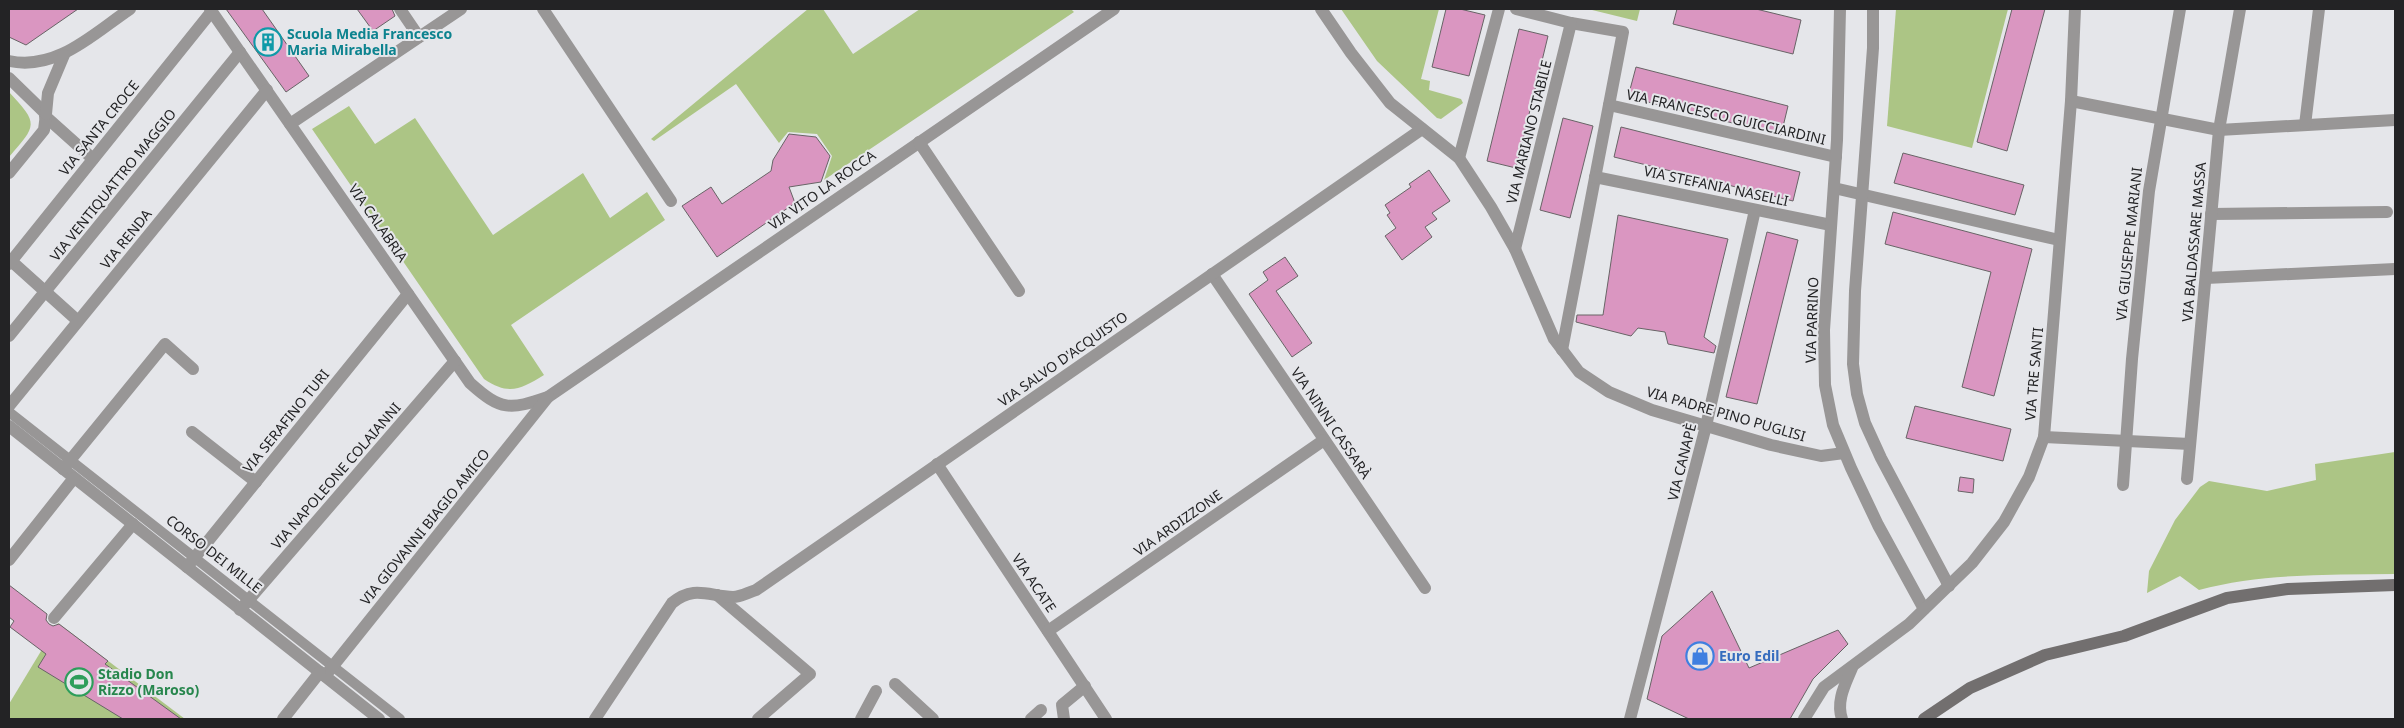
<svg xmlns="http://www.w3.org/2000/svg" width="2404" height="728" font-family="'Noto Sans',sans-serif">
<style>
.green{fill:#acc585}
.building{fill:#da96c1;stroke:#686466}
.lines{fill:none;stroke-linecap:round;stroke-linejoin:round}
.pedestrian{stroke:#989696;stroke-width:10}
.minor{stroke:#989696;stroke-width:12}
.tertiary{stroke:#989696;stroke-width:12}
.secondary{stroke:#726f6f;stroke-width:12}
.labels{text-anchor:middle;stroke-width:4;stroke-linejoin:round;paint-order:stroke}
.culture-label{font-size:14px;font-weight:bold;fill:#0d838f;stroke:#e5e6ea;text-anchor:start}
.street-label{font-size:14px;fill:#232325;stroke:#e5e6ea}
.shop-label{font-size:14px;font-weight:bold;fill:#366cbe;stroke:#e5e6ea;text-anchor:start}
.leisure-label{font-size:14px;font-weight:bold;fill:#27864d;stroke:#e5e6ea;text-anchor:start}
</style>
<rect width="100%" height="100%" fill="#e5e6ea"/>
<g class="green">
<path d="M808 9H823L853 54 920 9H1071L1074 12 824 180 832 156 817 134 788 132 779 143 736 84 654 141 651 139Z"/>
<path d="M1341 9H1439L1421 79 1430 81 1429 90 1461 99 1463 103 1441 119 1437 118 1377 61Z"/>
<path d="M1588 9H1640L1637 21Z"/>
<path d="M1896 9H2008L1972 148 1887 126Z"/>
<path d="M9 92C39 124 37 125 9 157Z"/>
<path d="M349 106 375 144 415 118 493 235 583 173 610 218 647 192 665 220 511 325 544 375C521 389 509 396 484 379L312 129Z"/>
<path d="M2395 452V574C2330 575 2262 573 2199 590L2180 576 2147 593 2149 571 2175 520 2200 487 2209 481 2267 491 2316 480 2315 464Z"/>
<path d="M58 623 185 719H9V704Z"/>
</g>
<g class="building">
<path d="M9 9H78L26 45 9 37Z"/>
<path d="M226 9H262L309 76 286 92Z"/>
<path d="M357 9H392L395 16 373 31Z"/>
<path d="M1446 9H1460L1485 15 1469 76 1432 67Z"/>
<path d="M1677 9H1756L1801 20 1793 54 1673 24Z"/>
<path d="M2012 9H2045L2007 151 1977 142Z"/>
<path d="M1519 29 1548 36 1516 168 1487 161Z"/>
<path d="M1636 67 1788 106 1781 135 1628 97Z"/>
<path d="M1563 118 1593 126 1570 218 1540 210Z"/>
<path d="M1621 127 1800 172 1793 201 1614 157Z"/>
<path d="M789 134 816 137 830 156 821 182 789 187 795 203 717 257 682 206 711 187 722 204 771 171 773 160Z"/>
<path d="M1903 153 2024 185 2015 215 1894 183Z"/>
<path d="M1429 170 1450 201 1432 213 1437 219 1425 227 1432 237 1402 260 1385 236 1396 228 1387 215 1390 213 1385 205 1411 187 1409 184Z"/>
<path d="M1893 212 2032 249 1994 396 1962 387 1991 272 1885 244Z"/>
<path d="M1618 215 1728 239 1704 337 1716 346 1714 353 1668 344 1665 332 1638 328 1631 336 1576 322 1577 315H1603Z"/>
<path d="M1767 232 1798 240 1757 404 1726 397Z"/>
<path d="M1285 257 1298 276 1276 291 1312 343 1292 357 1249 294 1268 280 1263 272Z"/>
<path d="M1915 406 2011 429 2003 461 1906 438Z"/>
<path d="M1960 477 1974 479 1973 493 1958 491Z"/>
<path d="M9 585 47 614 46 620 49 624 53 626 59 624 108 661 105 664 181 719H123L38 667 46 654 10 627 14 621 9 617Z"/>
<path d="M1712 591 1749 668 1838 630 1848 644 1813 679 1790 719H1689L1647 699 1662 636Z"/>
</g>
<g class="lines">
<path class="pedestrian" d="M9 412 400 719"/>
<g class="minor">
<path d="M210 9 470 383C501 411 510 410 548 397L1114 9"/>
<path d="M400 9 419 37"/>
<path d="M543 9 671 201"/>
<path d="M1321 9 1351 53 1390 103 1459 158 1491 207 1515 249 1554 339 1579 372 1609 392 1652 410 1771 445 1821 456 1844 453"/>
<path d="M1516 9 1571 23 1623 32 1562 350"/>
<path d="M2071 101 2219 130 2395 120"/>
<path d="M1609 105 1836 157"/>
<path d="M45 116 93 159"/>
<path d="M290 124 461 9"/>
<path d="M2305 125 2319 9"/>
<path d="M919 142 1019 291"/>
<path d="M1459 158 1499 9"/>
<path d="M1595 177 1831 225"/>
<path d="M1834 188 2059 240"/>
<path d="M2211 214 2387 212"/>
<path d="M1515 249 1571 23"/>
<path d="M9 259 78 321"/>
<path d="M9 264 212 11"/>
<path d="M1212 274 1425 588"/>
<path d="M2206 278 2395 269"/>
<path d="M9 336 240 52"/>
<path d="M9 406 267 90"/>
<path d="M9 426 379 719"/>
<path d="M192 432 256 482"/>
<path d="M2044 437 2190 444"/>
<path d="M937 464 1106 719"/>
<path d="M63 469 165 344 193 369"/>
<path d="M2187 479 2219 130 2240 9"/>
<path d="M2123 485 2132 359 2149 191 2180 9"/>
<path d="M9 560 74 478"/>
<path d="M187 567 408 294"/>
<path d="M717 595 810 674 758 719"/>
<path d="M240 610 455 361"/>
<path d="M54 618 133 524"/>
<path d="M1048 631 1324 440"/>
<path d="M325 676 548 397"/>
<path d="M895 684 933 719"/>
<path d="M283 719 320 672"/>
<path d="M595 719 672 603C694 585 708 596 733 597 740 597 749 592 756 590L1422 129"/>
<path d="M861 719 876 691"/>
<path d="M1031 719 1041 710"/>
<path d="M1064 719 1062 705 1085 686"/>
<path d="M1630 719 1706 426 1755 210"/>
</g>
<g class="tertiary">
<path d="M1840 9 1837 140 1824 330 1825 385 1833 425 1851 468 1878 525 1924 609"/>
<path d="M1873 9V48L1855 291 1853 364 1857 394 1865 423 1881 458 1949 586"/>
<path d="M9 61C57 71 93 34 130 9"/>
<path d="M9 78 46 114 44 130 9 173"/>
<path d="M46 114 48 93 64 55"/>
<path d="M1804 719 1824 687 1909 624 1972 563 2004 522 2029 477 2044 437 2071 101 2075 9"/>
<path d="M1842 719C1836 701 1845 685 1852 668"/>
</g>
<path class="secondary" d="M1924 719 1970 688 2045 655 2124 636 2227 598 2288 589 2395 585"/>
</g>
<defs>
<g id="building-ring" transform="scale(1.4375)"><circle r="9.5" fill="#e5e6ea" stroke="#0f9aa8" stroke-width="1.5"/><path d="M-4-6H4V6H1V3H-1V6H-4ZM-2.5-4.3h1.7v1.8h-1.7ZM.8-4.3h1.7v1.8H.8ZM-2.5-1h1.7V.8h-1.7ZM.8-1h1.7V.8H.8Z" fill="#0f9aa8"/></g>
<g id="shop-ring" transform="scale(1.4375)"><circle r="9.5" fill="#e5e6ea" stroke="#3f7fe0" stroke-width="1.5"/><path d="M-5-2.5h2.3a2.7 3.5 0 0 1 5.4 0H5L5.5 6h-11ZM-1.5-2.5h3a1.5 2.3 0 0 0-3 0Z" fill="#3f7fe0"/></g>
<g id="stadium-ring" transform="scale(1.4375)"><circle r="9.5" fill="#e5e6ea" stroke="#2e9e5b" stroke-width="1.5"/><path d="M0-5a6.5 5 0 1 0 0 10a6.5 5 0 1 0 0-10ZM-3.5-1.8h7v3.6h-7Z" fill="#2e9e5b"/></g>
</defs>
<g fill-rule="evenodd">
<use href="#building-ring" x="268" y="42"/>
<use href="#shop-ring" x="1700" y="656"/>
<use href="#stadium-ring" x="79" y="682"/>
</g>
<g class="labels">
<g class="culture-label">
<text x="287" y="39">Scuola Media Francesco<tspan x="287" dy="16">Maria Mirabella</tspan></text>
</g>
<g class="street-label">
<text transform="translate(1726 117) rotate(13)" y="5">VIA FRANCESCO GUICCIARDINI</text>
<text transform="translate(99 128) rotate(-51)" y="5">VIA SANTA CROCE</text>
<text transform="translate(1529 132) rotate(-76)" y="5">VIA MARIANO STABILE</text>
<text transform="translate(113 185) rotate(-51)" y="5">VIA VENTIQUATTRO MAGGIO</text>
<text transform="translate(1716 186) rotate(12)" y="5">VIA STEFANIA NASELLI</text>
<text transform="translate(822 190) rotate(-35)" y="5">VIA VITO LA ROCCA</text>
<text transform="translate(378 223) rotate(55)" y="5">VIA CALABRIA</text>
<text transform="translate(126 239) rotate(-51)" y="5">VIA RENDA</text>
<text transform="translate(2194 242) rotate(-85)" y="5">VIA BALDASSARE MASSA</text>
<text transform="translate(2129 244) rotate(-84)" y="5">VIA GIUSEPPE MARIANI</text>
<text transform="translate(1812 320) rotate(-88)" y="5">VIA PARRINO</text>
<text transform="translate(1063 359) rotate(-35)" y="5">VIA SALVO D'ACQUISTO</text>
<text transform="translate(2034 374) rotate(-85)" y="5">VIA TRE SANTI</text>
<text transform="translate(1726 414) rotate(16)" y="5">VIA PADRE PINO PUGLISI</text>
<text transform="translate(286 421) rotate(-51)" y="5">VIA SERAFINO TURI</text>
<text transform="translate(1331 423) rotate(56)" y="5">VIA NINNI CASSARÀ</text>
<text transform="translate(1682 462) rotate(-76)" y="5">VIA CANAPÈ</text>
<text transform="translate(336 476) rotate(-49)" y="5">VIA NAPOLEONE COLAIANNI</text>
<text transform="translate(1178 523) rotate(-35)" y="5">VIA ARDIZZONE</text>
<text transform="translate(425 527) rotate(-51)" y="5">VIA GIOVANNI BIAGIO AMICO</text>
<text transform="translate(214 554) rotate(38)" y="5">CORSO DEI MILLE</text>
<text transform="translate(1034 583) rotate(56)" y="5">VIA ACATE</text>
</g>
<g class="shop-label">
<text x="1719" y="661">Euro Edil</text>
</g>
<g class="leisure-label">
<text x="98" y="679">Stadio Don<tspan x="98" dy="16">Rizzo (Maroso)</tspan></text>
</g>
</g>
<rect width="2404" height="728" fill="none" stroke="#232325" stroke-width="20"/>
</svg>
